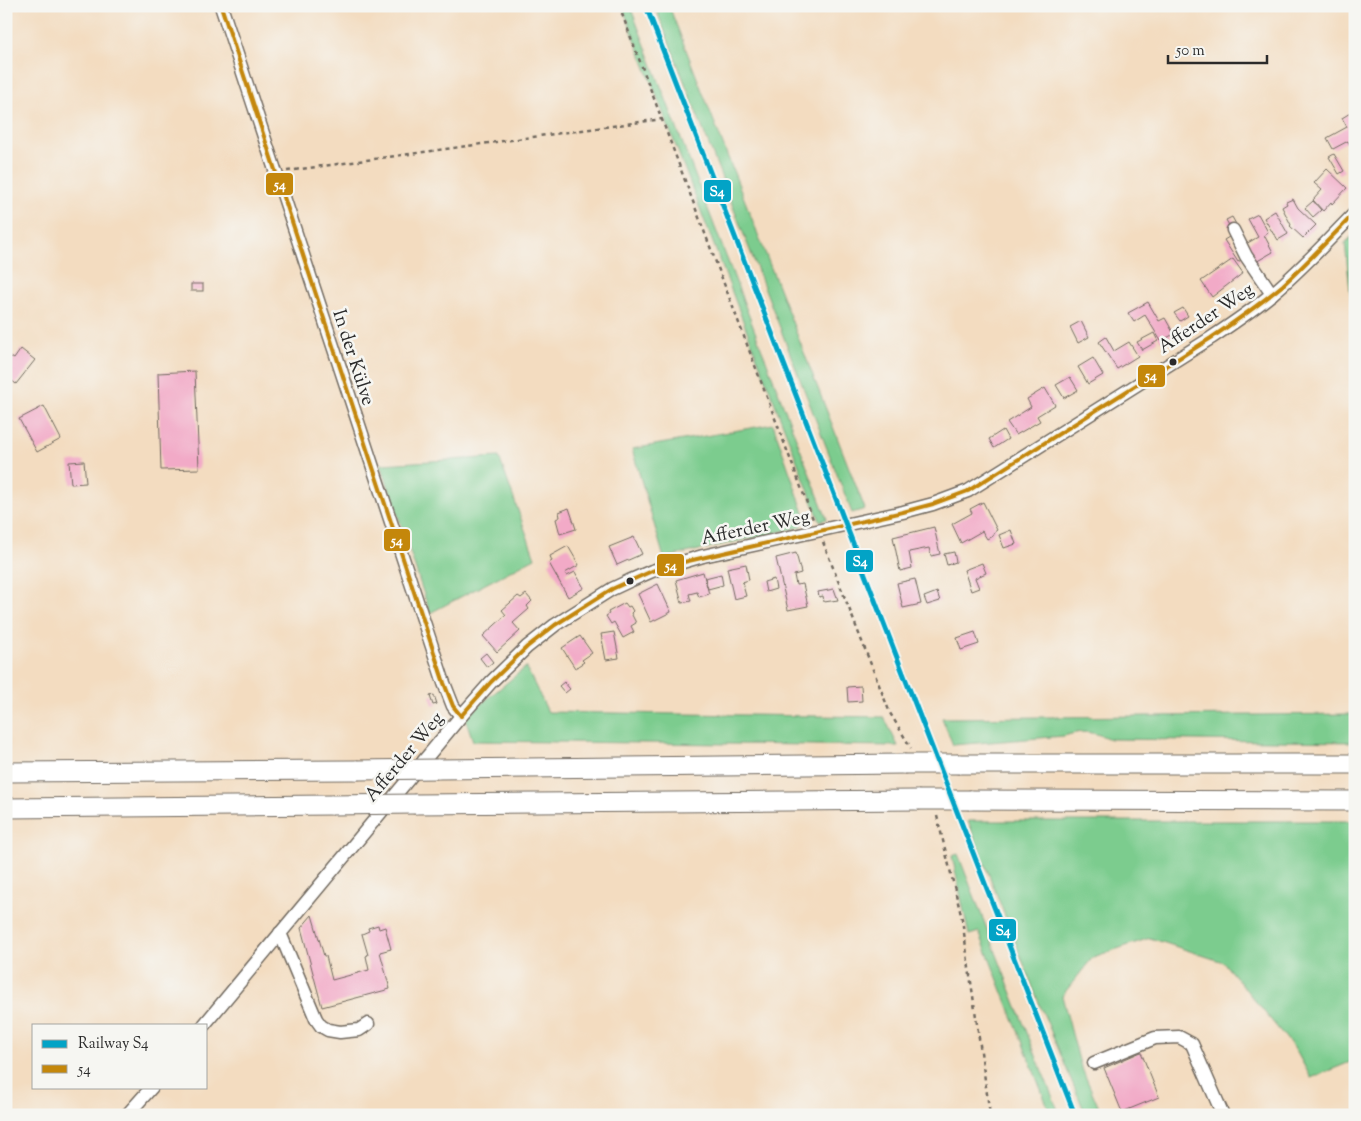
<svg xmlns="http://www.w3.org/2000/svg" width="1361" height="1121" font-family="'Sorts Mill Goudy',serif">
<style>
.green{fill:#7bcc8e;stroke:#537c5c}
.building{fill:#f2aac7}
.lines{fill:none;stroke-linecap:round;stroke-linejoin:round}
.minor-casing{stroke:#71695f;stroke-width:15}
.highway-casing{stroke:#71695f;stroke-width:21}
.path{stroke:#71695f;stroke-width:2.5;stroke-dasharray:4 4;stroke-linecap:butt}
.minor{stroke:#fff;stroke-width:12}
.highway{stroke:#fff;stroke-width:19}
.highway-bridge-casing{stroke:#71695f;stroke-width:21;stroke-linecap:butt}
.highway-bridge{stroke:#fff;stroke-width:19}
.bus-1-casing{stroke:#f6f6f2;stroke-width:8}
.bus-1{stroke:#c4870b;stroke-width:4}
.rail-1-casing{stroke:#f6f6f2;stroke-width:9}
.rail-1{stroke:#02a3c6;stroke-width:5}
.bus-dot{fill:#2b2b2b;stroke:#f6f6f2;stroke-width:2}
.labels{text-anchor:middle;stroke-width:5;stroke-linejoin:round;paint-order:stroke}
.street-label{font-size:19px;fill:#2b2b2b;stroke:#f6f6f2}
.line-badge{stroke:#f6f6f2;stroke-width:2}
.badge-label{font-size:14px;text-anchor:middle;font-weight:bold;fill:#fff}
</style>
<rect width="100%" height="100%" fill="#f6f6f2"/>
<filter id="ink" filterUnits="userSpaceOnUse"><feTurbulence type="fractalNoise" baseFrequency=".02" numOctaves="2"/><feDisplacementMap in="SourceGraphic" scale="10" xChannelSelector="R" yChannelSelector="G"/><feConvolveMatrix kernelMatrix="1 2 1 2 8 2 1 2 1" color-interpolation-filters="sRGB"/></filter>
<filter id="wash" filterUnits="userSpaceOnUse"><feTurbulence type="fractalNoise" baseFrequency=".0096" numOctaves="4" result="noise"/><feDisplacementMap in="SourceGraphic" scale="20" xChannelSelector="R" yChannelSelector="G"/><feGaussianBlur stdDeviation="1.12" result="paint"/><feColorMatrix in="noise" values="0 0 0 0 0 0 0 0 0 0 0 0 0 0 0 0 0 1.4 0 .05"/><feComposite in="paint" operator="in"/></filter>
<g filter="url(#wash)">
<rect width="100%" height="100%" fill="#f3dcc0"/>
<g class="green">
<path d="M622 6H630L827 519 820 521Z"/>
<path d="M655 6H669L865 509 852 513Z"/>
<path d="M1355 233V337L1345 243Z"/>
<path d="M773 424 805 516 801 527 664 558 632 449Z"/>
<path d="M499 457 535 558 430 613 381 464Z"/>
<path d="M526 667 548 712 884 717 898 746 473 741 465 717Z"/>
<path d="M1355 714V742L1110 739C1091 731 1083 730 1064 736L953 745 942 718Z"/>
<path d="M968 821H1355V1060L1311 1078 1295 1049 1223 962 1150 938 1093 957 1062 996 1080 1064 1102 1115H1086L1039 1003Z"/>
<path d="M958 854 1038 1061 1060 1115H1051L979 932 969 935 952 856Z"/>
</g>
<g id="blocks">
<g class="building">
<path d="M1355 110V142L1350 145 1348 141 1333 149 1327 138 1347 127 1342 118Z"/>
<path d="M1334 154 1344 171 1339 174 1329 157Z"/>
<path d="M1327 169 1347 188 1332 204 1331 202 1323 211 1313 200 1322 190 1314 183Z"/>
<path d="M1293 199 1298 208 1316 225 1303 238 1290 226 1291 225 1282 207 1287 204 1286 202Z"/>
<path d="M1313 201 1321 210 1313 217 1305 208Z"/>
<path d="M1275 211 1288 234 1278 240 1275 235H1274L1264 218Z"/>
<path d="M1258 214 1268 232 1264 235 1273 252 1254 263 1244 245 1258 237 1248 219Z"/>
<path d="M1232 217 1237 226 1231 229 1226 220Z"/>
<path d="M1229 237 1244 258 1238 262 1224 240Z"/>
<path d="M1233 259 1243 273 1212 297 1201 281Z"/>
<rect x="191" y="284" width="12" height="7"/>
<path d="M1148 302 1159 321 1165 318 1174 334 1161 341 1145 315 1134 322 1128 313Z"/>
<path d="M1183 308 1188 316 1180 321 1174 313Z"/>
<path d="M1081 321 1089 337 1078 343 1070 327Z"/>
<path d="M1154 333 1158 341 1142 350 1137 342Z"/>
<path d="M1106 337 1114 351 1129 342 1138 356 1117 369 1099 342Z"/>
<path d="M21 349 35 360 16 384 6 376V357L8 355 14 359Z"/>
<path d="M1093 358 1103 375 1088 384 1078 367Z"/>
<path d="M195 371 199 469 161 470 158 373Z"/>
<path d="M1070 377 1078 390 1064 398 1056 385Z"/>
<path d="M1045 388 1055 405 1037 416 1040 421 1016 435 1007 422 1031 407 1027 399Z"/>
<path d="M44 406 61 439 37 452 19 419Z"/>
<path d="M1003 430 1008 439 994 448 989 439Z"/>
<path d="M84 461 86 483 71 484 69 462Z"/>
<path d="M983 502 997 530 993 533 994 535 987 539 982 531 961 543 952 524 972 513 970 509Z"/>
<path d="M569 508 576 529 560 534 556 519 560 517 559 512Z"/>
<path d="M934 527 940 554 931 556 929 548 909 552 912 568 900 571 893 537Z"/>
<path d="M1011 530 1016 544 1004 548 999 535Z"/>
<path d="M634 537 642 554 617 565 609 547Z"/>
<path d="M568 546 579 565 565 573 567 576 575 572 584 588 568 597 549 563 552 561 550 556Z"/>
<path d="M954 552 956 562 947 565 944 554Z"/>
<path d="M796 553 801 573 794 575 796 585 803 584 808 606 788 610 776 558Z"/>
<path d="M982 563 986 573 975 578 979 588 971 591 964 570Z"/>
<path d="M746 564 749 580 742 582 746 596 734 599 727 568Z"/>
<path d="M703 572 709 594 699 597 697 592 689 594 691 601 682 603 676 580Z"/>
<path d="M721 574 723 585 708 589 705 578Z"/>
<path d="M774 579 776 589 766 592 764 582Z"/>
<path d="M915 579 921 604 903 608 897 583Z"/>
<path d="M658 584 671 612 651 622 638 594Z"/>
<path d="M834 589 838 600 824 602 823 596 819 597 818 592Z"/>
<path d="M937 592 940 601 927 605 924 597Z"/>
<path d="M526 594 532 601 527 606 529 609 513 623 520 631 497 652 483 636 506 615 502 610 518 596 521 598Z"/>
<path d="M625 603 628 607 630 606 633 611 631 613 636 623 631 626 634 632 623 638 614 622 611 624 606 616 609 614 608 612Z"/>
<path d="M614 632 619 658 606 660 601 634Z"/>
<path d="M975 632 979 644 961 650 957 638Z"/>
<path d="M580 636 592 653 582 660 584 662 575 668 562 648Z"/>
<path d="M486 653 493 662 487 667 480 658Z"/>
<path d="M564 682 570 689 565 693 559 686Z"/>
<path d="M861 686 862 701 848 702 847 687Z"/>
<path d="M434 695 437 704 433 705 430 696Z"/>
<path d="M312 915 324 956H326L332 980 369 970 366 956 368 955 362 934 369 931 368 928 378 925 379 929 385 927 391 949 380 952 390 989 322 1007 301 928Z"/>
<path d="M1141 1052 1159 1097 1122 1112 1104 1068Z"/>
</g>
</g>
</g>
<g filter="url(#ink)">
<use href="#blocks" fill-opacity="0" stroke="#71695f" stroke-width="1"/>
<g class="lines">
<g class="minor-casing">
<g id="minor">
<path d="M221 6 444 683 453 706 461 716"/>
<path d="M1233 230 1246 256 1272 294"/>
<path d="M280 933 316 1019 321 1026 328 1030 340 1032 359 1030 368 1024"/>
<path d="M204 1025 461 716 491 682 527 647 555 625 612 589 629 581 652 571 703 556 903 512 933 504 968 491 1211 338C1232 324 1253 310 1273 293 1302 269 1328 240 1355 213"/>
<path d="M1094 1063 1155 1038 1179 1037 1192 1044 1223 1115"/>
<path d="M127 1115 152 1087"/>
</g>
</g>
<g class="highway-casing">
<g id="highway">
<path d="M959 764H1355"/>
<path d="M437 769 904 764"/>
<path d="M6 772 357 770"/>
<path d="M970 800 1355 801"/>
<path d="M415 804 918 800"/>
<path d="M6 808 332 805"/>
</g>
</g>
<g class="path">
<path d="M619 6 813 519"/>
<path d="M287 171 662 119"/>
<path d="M823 542 890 713 911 748"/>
<path d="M937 816 962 919 990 1115"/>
</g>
<use href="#minor" class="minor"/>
<use href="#highway" class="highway"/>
<g class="highway-bridge-casing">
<g id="highway-bridge">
<path d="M904 764H959"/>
<path d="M357 770 437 769"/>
<path d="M918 800H970"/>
<path d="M332 805 415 804"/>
</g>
</g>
<use href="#highway-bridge" class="highway-bridge"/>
<g class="bus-1-casing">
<g id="bus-1">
<path d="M221 6 444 683 453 706 461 716"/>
<path d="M461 716 491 682 527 647 555 625 612 589 652 571 675 564 903 512 933 504 968 491 1211 338C1236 321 1260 304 1283 285 1308 262 1331 237 1355 213"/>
</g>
</g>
<use href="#bus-1" class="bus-1"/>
<g class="rail-1-casing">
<path id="rail-1" d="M646 6C789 376 930 746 1075 1115"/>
</g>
<use href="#rail-1" class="rail-1"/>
</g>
</g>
<g class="bus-dot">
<circle cx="1173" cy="362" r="4.5"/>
<circle cx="630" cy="581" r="4.5"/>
</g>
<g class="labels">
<g class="street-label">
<text transform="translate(1205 317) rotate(-34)" y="7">Afferder Weg</text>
<text transform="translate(355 357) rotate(72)" y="7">In der Külve</text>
<text transform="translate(755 526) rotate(-12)" y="7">Afferder Weg</text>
<text transform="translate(403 756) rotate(-50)" y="7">Afferder Weg</text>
</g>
</g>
<g class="line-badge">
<rect x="265" y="172" width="29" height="24" rx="5" fill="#c4870b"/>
<rect x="703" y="179" width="29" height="24" rx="5" fill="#02a3c6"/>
<rect x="1137" y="364" width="29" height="24" rx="5" fill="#c4870b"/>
<rect x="383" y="528" width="28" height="24" rx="5" fill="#c4870b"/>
<rect x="845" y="549" width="29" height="24" rx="5" fill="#02a3c6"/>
<rect x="656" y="553" width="29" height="24" rx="5" fill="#c4870b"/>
<rect x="988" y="918" width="29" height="24" rx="5" fill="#02a3c6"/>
</g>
<g class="badge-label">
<text x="280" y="189">54</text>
<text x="717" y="196">S4</text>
<text x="1151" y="380">54</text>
<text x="397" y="545">54</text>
<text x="860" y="566">S4</text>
<text x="671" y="570">54</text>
<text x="1003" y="935">S4</text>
</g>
<rect width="1361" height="1121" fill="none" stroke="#f6f6f2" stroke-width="25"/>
<rect x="32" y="1024" width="175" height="65" fill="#f6f6f2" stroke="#a5a5a2"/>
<rect x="42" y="1040" width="25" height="8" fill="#02a3c6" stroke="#a5a5a2"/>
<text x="78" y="1048" font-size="15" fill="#2b2b2b">Railway S4</text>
<rect x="42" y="1065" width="25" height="8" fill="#c4870b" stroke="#a5a5a2"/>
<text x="78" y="1074" font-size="15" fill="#2b2b2b">54</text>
<path d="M1168 55v8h99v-8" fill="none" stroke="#2b2b2b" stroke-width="2.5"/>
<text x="1176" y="55" font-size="15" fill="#2b2b2b" stroke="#f6f6f2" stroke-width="4" paint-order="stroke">50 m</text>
</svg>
